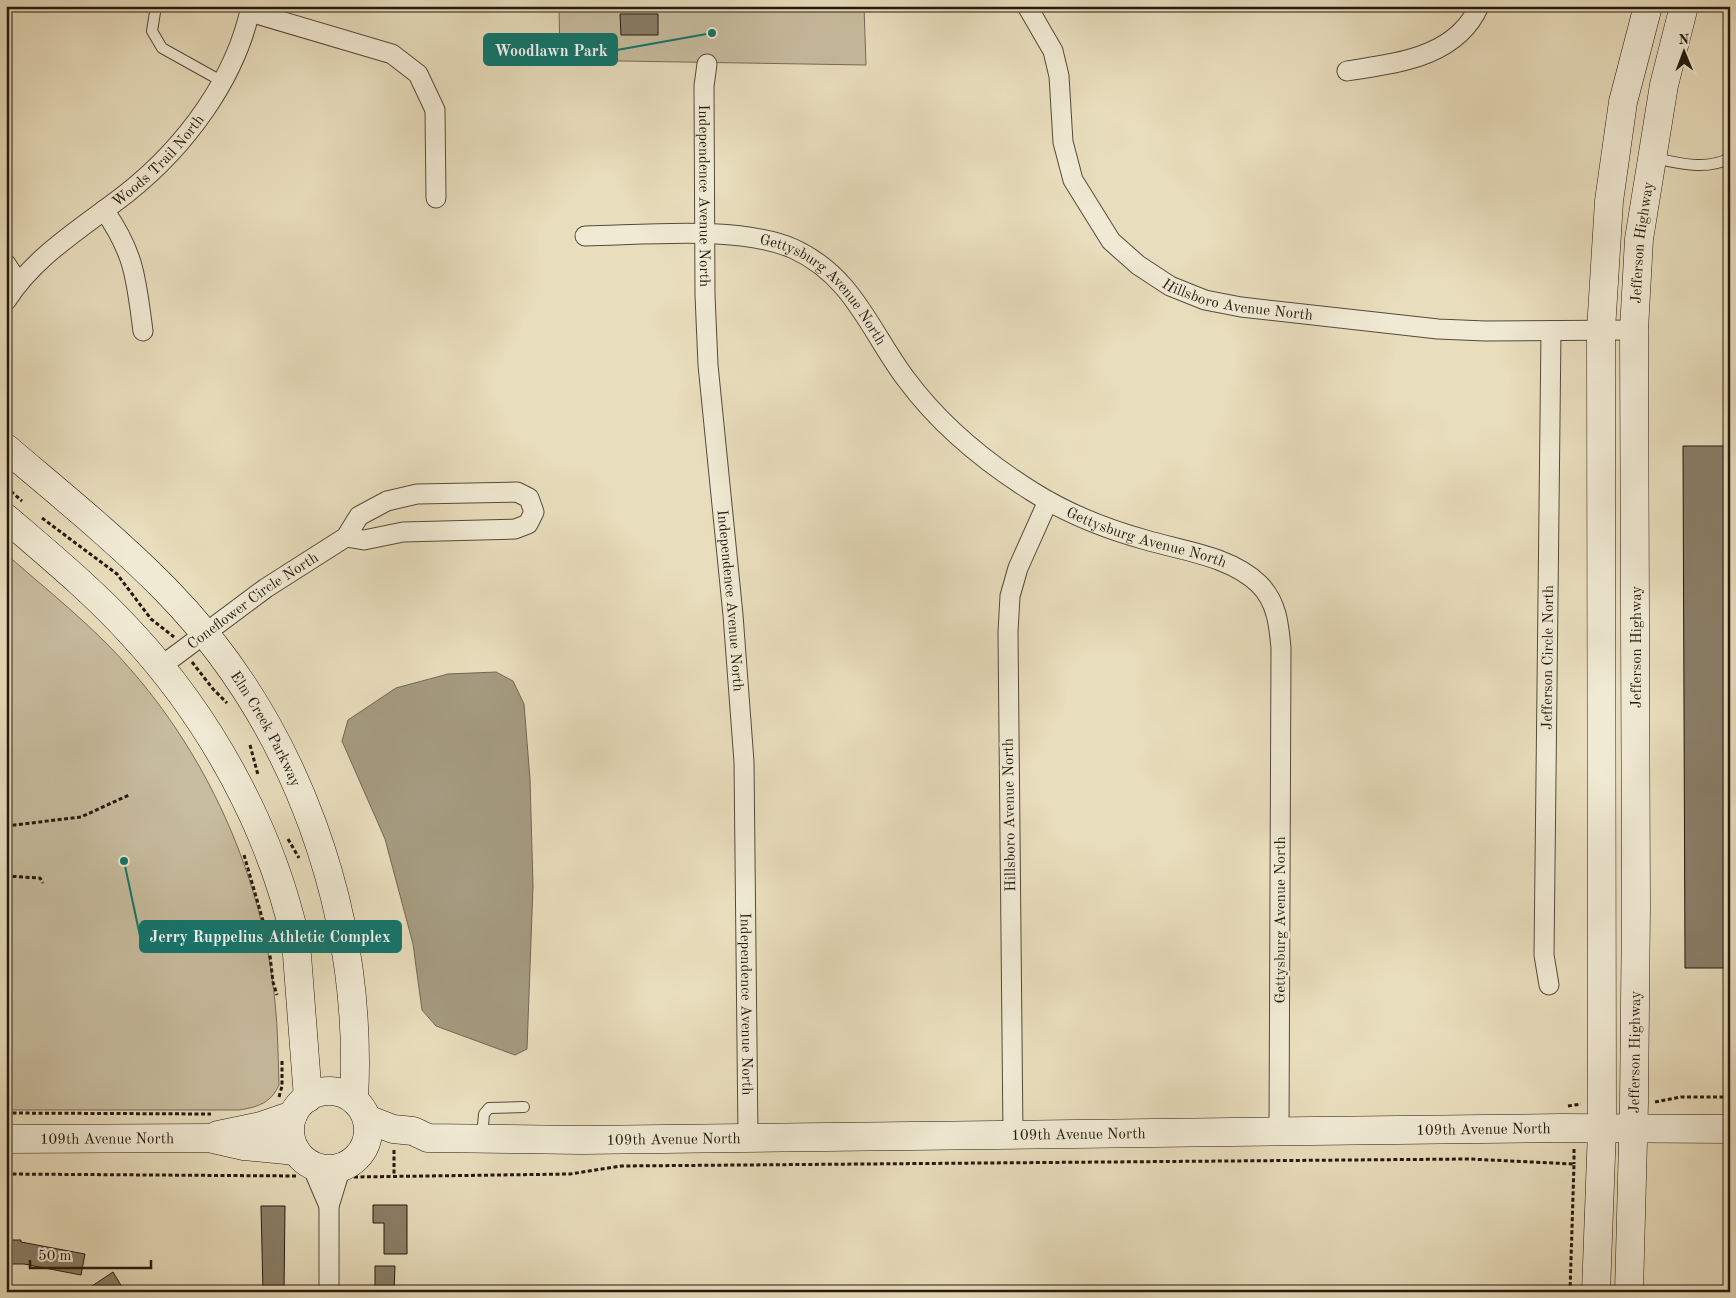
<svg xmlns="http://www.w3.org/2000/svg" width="1736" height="1298" font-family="'Old Standard TT',serif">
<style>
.green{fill:#c7bc9e;stroke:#766b56}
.water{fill:#a59b80;stroke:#716752}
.building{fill:#8a7f68;stroke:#241a0d}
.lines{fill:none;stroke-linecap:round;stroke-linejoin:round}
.lane-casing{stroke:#554b39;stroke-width:12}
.street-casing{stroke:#554b39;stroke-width:21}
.secondary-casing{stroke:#241a0d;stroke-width:29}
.path{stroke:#241a0d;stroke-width:3;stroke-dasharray:4 2.5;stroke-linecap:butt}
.lane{stroke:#f0e9d3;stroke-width:10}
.street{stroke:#f0e9d3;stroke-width:19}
.secondary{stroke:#f0e9d3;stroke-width:28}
.labels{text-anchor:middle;stroke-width:5;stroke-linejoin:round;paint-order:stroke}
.street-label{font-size:15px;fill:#241a0d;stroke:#f0e9d3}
.leader{fill:none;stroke:#0f766e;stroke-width:2}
.callout-dot{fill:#0f766e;stroke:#f0e9d3;stroke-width:2}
.callout{fill:#0f766e;stroke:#0f766e;stroke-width:2}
.callout-label{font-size:16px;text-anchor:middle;font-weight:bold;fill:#fff}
</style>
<rect width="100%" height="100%" fill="#e8ddbc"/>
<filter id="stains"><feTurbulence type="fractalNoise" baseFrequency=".004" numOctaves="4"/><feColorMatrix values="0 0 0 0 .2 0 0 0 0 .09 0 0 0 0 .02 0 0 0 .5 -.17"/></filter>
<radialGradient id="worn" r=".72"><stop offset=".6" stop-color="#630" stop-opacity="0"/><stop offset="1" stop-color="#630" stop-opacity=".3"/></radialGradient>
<g class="green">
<path d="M559 6H864L866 65 560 60Z"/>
<path d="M6 554C39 583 74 611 105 642 200 737 262 869 275 1002 278 1029 278 1057 279 1085 271 1103 258 1107 239 1110H6Z"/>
</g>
<path class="water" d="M496 672 513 681 524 704 530 779 533 886 527 1049 515 1055 436 1026 422 1010 413 944 385 839 342 741 348 720 396 688 448 674Z"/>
<g class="building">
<path d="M620 14H658V35H621Z"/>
<path d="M1683 446H1730V968H1685Z"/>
<path d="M373 1205H407V1254H384V1223H373Z"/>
<path d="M261 1206H285L284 1292H263Z"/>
<path d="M6 1240H21V1242L85 1254 81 1275 24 1264H6Z"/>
<path d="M375 1266H395L394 1292H375Z"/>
<path d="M113 1272 125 1292H83Z"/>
</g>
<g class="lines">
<g class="lane-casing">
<g id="lane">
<path d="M156 6 152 31 162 48 223 82"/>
<path d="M1654 158C1679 163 1706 171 1730 158"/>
<path d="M482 1137 484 1114 489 1108 524 1107"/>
</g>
</g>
<g class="street-casing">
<g id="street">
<path id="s1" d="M1027 6 1053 51 1059 76 1063 142 1073 180 1111 241 1138 265 1170 286 1205 300 1241 307 1438 329 1485 331 1634 330"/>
<path d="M250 12 392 54 418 74 435 110 436 198"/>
<path id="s2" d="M707 64 704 86 705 295 708 365 733 615 744 762 748 1137"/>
<path d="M1347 71C1396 63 1456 58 1479 6"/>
<path d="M104 210C135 254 136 279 143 331"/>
<path id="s3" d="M585 236C645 235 740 225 794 249 853 276 870 331 906 379 940 425 985 462 1033 492 1068 514 1106 529 1146 540 1183 551 1230 556 1259 584 1277 602 1279 625 1281 648L1279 1133"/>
<path d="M6 264 18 282"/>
<path id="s4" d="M6 301C35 255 85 226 127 193 185 147 236 79 251 6"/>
<path id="s5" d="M160 667 266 588 346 537 359 516 387 501 417 494 517 492 529 498 534 512 528 524 515 529 403 532 364 540 346 537"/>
<path id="s6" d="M1549 985 1544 955 1551 331"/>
<path d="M1013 1136 1008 632 1010 596 1018 568 1048 501"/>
<path d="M311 1164 329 1206 341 1167"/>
<path d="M329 1206V1292"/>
</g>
</g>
<g class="secondary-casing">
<g id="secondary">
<path id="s7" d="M6 448C60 494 116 539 166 590 297 724 364 914 354 1100"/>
<path d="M6 518C49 555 94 592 132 634 211 719 271 829 296 942L308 1098"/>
<circle cx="329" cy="1130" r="39"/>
<path id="s8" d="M367 1119 393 1129 413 1131 428 1138 582 1140 1561 1128 1730 1129"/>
<path d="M218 1135 261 1126 293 1115"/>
<path id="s9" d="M6 1139 209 1138 244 1146 296 1151"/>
<path d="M1596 1292 1602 1129 1601 330 1609 201 1623 102 1648 6"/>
<path id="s10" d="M1629 1292 1634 1103 1636 908 1634 330 1639 239 1664 85 1684 6"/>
</g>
</g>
<g class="path">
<path d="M6 487 22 501"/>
<path d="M42 518 117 574 151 619 174 637"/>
<path d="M192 662 213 689 227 703"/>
<path d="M250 745 258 775"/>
<path d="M6 826 81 817 129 795"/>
<path d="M288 839 299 858"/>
<path d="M244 855 268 938 273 982 277 995"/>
<path d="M6 876 40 878 43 883"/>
<path d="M279 1097 282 1086V1061"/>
<path d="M1655 1102 1681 1097H1730"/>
<path d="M1568 1106 1581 1104"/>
<path d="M6 1113 211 1114"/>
<path d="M1574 1149V1164"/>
<path d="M394 1150V1176"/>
<path d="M6 1174 298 1176"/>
<path d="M354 1177 570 1174 621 1166 1469 1159 1574 1164 1570 1292"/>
</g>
<use href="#lane" class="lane"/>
<use href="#street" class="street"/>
<use href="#secondary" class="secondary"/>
</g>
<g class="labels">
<g class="street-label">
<text dy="5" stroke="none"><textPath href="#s4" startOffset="208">Woods Trail North</textPath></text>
<text dy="5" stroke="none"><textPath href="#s2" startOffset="132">Independence Avenue North</textPath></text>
<text dy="5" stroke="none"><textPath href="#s10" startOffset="1050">Jefferson Highway</textPath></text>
<text dy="5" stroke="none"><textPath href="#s3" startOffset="259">Gettysburg Avenue North</textPath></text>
<text dy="5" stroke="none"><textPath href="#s1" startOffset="399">Hillsboro Avenue North</textPath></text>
<text dy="5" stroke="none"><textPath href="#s3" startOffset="679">Gettysburg Avenue North</textPath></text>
<text dy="5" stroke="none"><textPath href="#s2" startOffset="538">Independence Avenue North</textPath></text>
<text dy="5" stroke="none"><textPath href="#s5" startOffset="114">Coneflower Circle North</textPath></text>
<text transform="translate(1636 647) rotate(-90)" y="5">Jefferson Highway</text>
<text dy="5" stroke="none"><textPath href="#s6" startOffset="328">Jefferson Circle North</textPath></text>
<text dy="5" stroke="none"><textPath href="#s7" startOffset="386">Elm Creek Parkway</textPath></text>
<text transform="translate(1009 815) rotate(-91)" y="5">Hillsboro Avenue North</text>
<text transform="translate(1280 920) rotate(-90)" y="5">Gettysburg Avenue North</text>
<text dy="5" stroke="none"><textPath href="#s2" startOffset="942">Independence Avenue North</textPath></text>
<text dy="5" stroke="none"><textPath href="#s10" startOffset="240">Jefferson Highway</textPath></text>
<text dy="5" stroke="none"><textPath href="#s8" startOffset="1120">109th Avenue North</textPath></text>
<text dy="5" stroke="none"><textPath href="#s8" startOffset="715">109th Avenue North</textPath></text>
<text dy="5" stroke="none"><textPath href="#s9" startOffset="101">109th Avenue North</textPath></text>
<text dy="5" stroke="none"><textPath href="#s8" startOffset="310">109th Avenue North</textPath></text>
</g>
</g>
<path class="leader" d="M712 33L617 50M124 861L140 936"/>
<g class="callout-dot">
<circle cx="712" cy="33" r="5"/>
<circle cx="124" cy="861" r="5"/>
</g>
<g class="callout">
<rect x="484" y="34" width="133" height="31" rx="5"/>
<rect x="140" y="921" width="261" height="31" rx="5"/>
</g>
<g class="callout-label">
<text x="551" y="56">Woodlawn Park</text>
<text x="270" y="942">Jerry Ruppelius Athletic Complex</text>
</g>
<rect width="1736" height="1298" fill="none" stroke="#e8ddbc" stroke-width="25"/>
<rect x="8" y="8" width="1721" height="1283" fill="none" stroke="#241a0d" stroke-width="2.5"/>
<rect x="12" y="12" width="1711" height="1273" fill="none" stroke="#241a0d"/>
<g transform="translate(1684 52) rotate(359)" stroke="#f0e9d3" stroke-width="4" paint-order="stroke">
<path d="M0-4L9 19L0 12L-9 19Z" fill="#241a0d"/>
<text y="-8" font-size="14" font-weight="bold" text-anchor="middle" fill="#241a0d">N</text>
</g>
<path d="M30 1260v8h121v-8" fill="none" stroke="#241a0d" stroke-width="2.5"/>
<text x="38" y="1260" font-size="15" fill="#241a0d" stroke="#f0e9d3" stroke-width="4" paint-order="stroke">50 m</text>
<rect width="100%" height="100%" filter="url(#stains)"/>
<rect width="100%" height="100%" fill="url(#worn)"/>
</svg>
